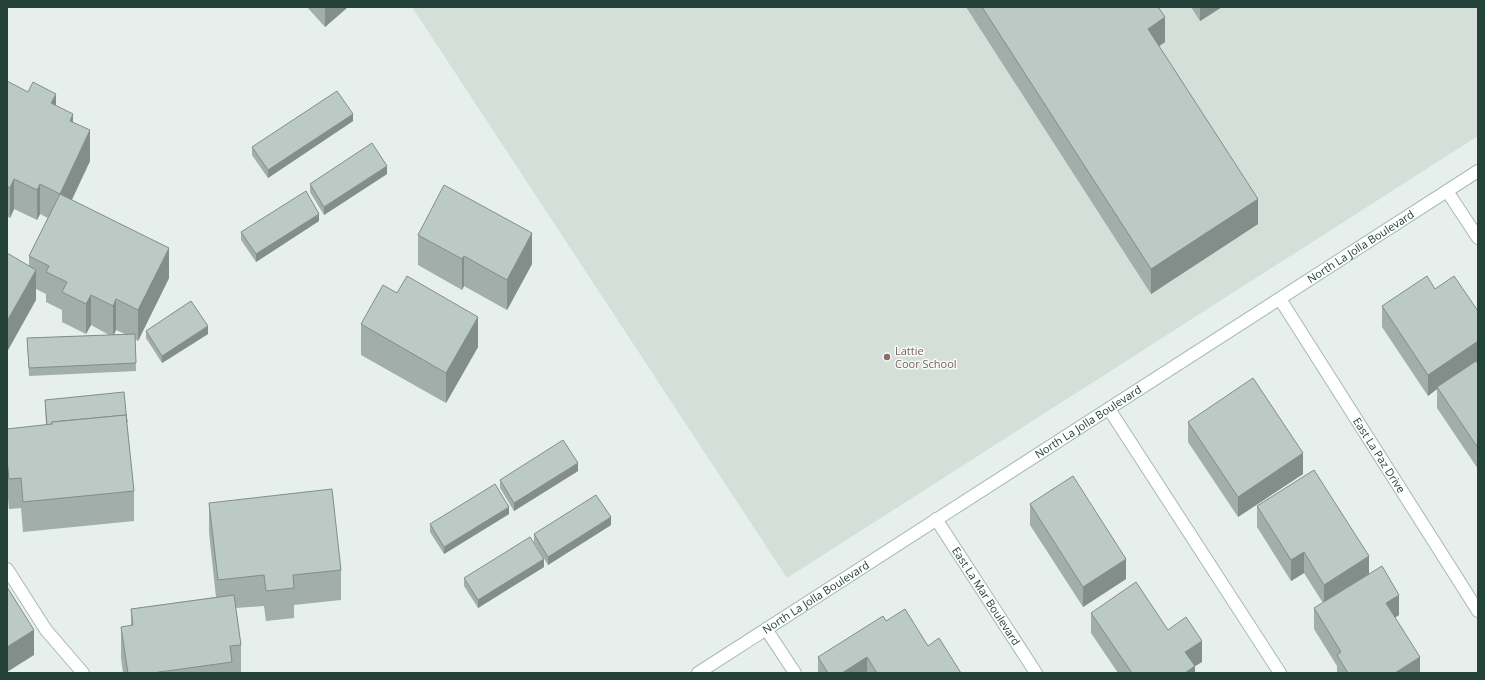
<svg xmlns="http://www.w3.org/2000/svg" width="1485" height="680" font-family="'Open Sans',sans-serif">
<style>
.built{fill:#d4dfda}
.lines{fill:none;stroke-linecap:round;stroke-linejoin:round}
.lane-casing{stroke:#a8b8b2;stroke-width:14}
.street-casing{stroke:#a8b8b2;stroke-width:14}
.secondary-casing{stroke:#a4bbb3;stroke-width:14}
.lane{stroke:#fff;stroke-width:12}
.street{stroke:#fff;stroke-width:12}
.secondary{stroke:#fff;stroke-width:12}
.wall{fill:#a1aea9;fill-rule:evenodd}
.shaded-wall{fill:#838d89}
.building{fill:#bbcac4;stroke:#838d89}
.education-dot{fill:#8d6e63;stroke:#f7fbf9;stroke-width:1.5}
.labels{text-anchor:middle;stroke-width:3;stroke-linejoin:round;paint-order:stroke}
.street-label{font-size:11px;fill:#24423a;stroke:#f7fbf9}
.education-label{font-size:11px;fill:#785e54;stroke:#f7fbf9;text-anchor:start}
</style>
<rect width="100%" height="100%" fill="#e6efeb"/>
<path class="built" d="M412 7H1478V136L787 578Z"/>
<g class="lines">
<g class="lane-casing">
<g id="lane">
<path d="M1447 191 1478 238"/>
<path d="M1109 409 1280 673"/>
<path d="M7 569 46 630 83 673"/>
<path d="M766 629 795 673"/>
</g>
</g>
<g class="street-casing">
<g id="street">
<path id="s1" d="M1280 299 1478 611"/>
<path id="s2" d="M936 519 1036 673"/>
</g>
</g>
<g class="secondary-casing">
<g id="secondary">
<path id="s3" d="M698 673 1478 171"/>
</g>
</g>
<use href="#lane" class="lane"/>
<use href="#street" class="street"/>
<use href="#secondary" class="secondary"/>
</g>
<g class="wall">
<path d="M307 7H348L325 27Z"/>
<path d="M966 7H1159L1165 42 1159 46 1258 224 1151 294Z"/>
<path d="M1191 7H1222L1200 21Z"/>
<path d="M7 81 73 122 90 161 72 200 169 278 138 341 135 339 136 371 29 376 27 338 109 335 91 325 86 334 62 322V310L46 302V294L36 289V300L29 266V256L48 218 40 214 37 220 14 209 10 218 7 216ZM116 330 125 334H114Z"/>
<path d="M353 121 268 178 252 155V147Z"/>
<path d="M387 174 324 215 310 192V184Z"/>
<path d="M319 221 256 262 241 240V232Z"/>
<path d="M418 235 532 264 507 310 464 286 462 290 418 265Z"/>
<path d="M397 293 478 347 446 403 361 355V324Z"/>
<path d="M1382 306 1477 363 1478 364V469L1437 408V389L1428 396 1382 327Z"/>
<path d="M146 331 208 334 162 363 146 338Z"/>
<path d="M45 400 127 422 134 491V521L23 532 21 508 9 509 7 489V429L46 425 45 407Z"/>
<path d="M1188 422 1303 474 1238 517 1188 442Z"/>
<path d="M578 471 514 511 500 488V480Z"/>
<path d="M209 503 341 570V600L294 605V618L266 621 264 606 236 608 241 645V673H123L121 658V627L131 626V609L216 597 209 533Z"/>
<path d="M1030 504 1126 579 1083 607 1030 525Z"/>
<path d="M1257 506 1369 575 1399 615 1395 618 1420 673H1337V666L1314 629V608L1323 603 1304 573 1291 581 1257 527Z"/>
<path d="M509 514 444 554 430 532V524Z"/>
<path d="M611 525 548 565 534 542V534Z"/>
<path d="M544 567 478 608 464 586V578Z"/>
<path d="M1091 613 1168 630 1202 662 1195 666V673H1118L1091 633Z"/>
<path d="M886 621 928 646 961 673H818V657Z"/>
</g>
<g class="shaded-wall">
<path d="M325 7H348L325 27Z"/>
<path d="M1200 7H1222L1200 21Z"/>
<path d="M1165 17V42L1148 54V29Z"/>
<path d="M56 94V124L51 103Z"/>
<path d="M73 114V144L70 121Z"/>
<path d="M353 114V121L268 178V170Z"/>
<path d="M90 130V161L60 224V194Z"/>
<path d="M387 166V174L324 215V207Z"/>
<path d="M14 179V209L10 218V188Z"/>
<path d="M40 184V214L37 220V190Z"/>
<path d="M1258 199V224L1151 294V269Z"/>
<path d="M319 214V221L256 262V254Z"/>
<path d="M532 233V264L507 310V280Z"/>
<path d="M169 248V278L138 341V310Z"/>
<path d="M464 256V286L462 290V259Z"/>
<path d="M36 270V300L7 352V321Z"/>
<path d="M91 295V325L86 334V304Z"/>
<path d="M116 299V330L113 337V306Z"/>
<path d="M478 317V347L446 403V373Z"/>
<path d="M208 326V334L162 363V356Z"/>
<path d="M1478 341V362L1438 389 1437 387V389L1428 396V375Z"/>
<path d="M1303 453V474L1238 517V497Z"/>
<path d="M578 463V471L514 511V503Z"/>
<path d="M509 507V514L444 554V547Z"/>
<path d="M611 517V525L548 565V557Z"/>
<path d="M1304 552V573L1291 581V560Z"/>
<path d="M1369 556V577L1324 605V585Z"/>
<path d="M544 559V567L478 608V600Z"/>
<path d="M1126 559V579L1083 607V587Z"/>
<path d="M1399 595V615L1386 623V603Z"/>
<path d="M34 630V655L7 672V647Z"/>
<path d="M1202 641V662L1185 672V652Z"/>
<path d="M867 657V673H842Z"/>
<path d="M1420 657V673H1395Z"/>
<path d="M1195 666V673H1185Z"/>
</g>
<g class="building">
<path d="M982 7H1158L1165 17 1148 29 1258 199 1151 269Z"/>
<path d="M7 81 28 92 33 82 56 94 51 103 73 114 70 121 90 130 60 194 40 184 37 190 14 179 10 188 7 186Z"/>
<path d="M337 91 353 114 268 170 252 147Z"/>
<path d="M372 143 387 166 324 207 310 184Z"/>
<path d="M444 185 532 233 507 280 464 256 462 259 418 235Z"/>
<path d="M306 191 319 214 256 254 241 232Z"/>
<path d="M60 194 169 248 138 310 116 299 113 306 91 295 86 304 62 292 67 282 46 272 49 266 29 256Z"/>
<path d="M7 253 36 270 7 321Z"/>
<path d="M407 276 478 317 446 373 361 324 383 285 397 293Z"/>
<path d="M1427 276 1435 289 1454 276 1478 311V341L1428 375 1382 306Z"/>
<path d="M191 301 208 326 162 356 146 331Z"/>
<path d="M135 334 136 363 29 368 27 338Z"/>
<path d="M1476 361 1478 364V448L1437 387Z"/>
<path d="M1253 378 1303 453 1238 497 1188 422Z"/>
<path d="M124 392 127 422 126 415 52 422V424L47 425 45 400Z"/>
<path d="M126 415 134 491 23 502 21 478 9 479 7 459V429L52 424V422Z"/>
<path d="M563 440 578 463 514 503 500 480Z"/>
<path d="M1314 470 1369 556 1324 585 1304 552 1291 560 1257 506Z"/>
<path d="M1073 476 1126 559 1083 587 1030 504Z"/>
<path d="M495 484 509 507 444 547 430 524Z"/>
<path d="M332 489 341 570 293 575 294 588 266 591 264 575 218 580 209 503Z"/>
<path d="M596 495 611 517 548 557 534 534Z"/>
<path d="M530 537 544 559 478 600 464 578Z"/>
<path d="M1382 566 1399 595 1386 603 1420 657 1395 673H1348L1337 655 1341 652 1314 608Z"/>
<path d="M1136 582 1168 630 1186 617 1202 641 1185 652 1195 666 1185 673H1132L1091 613Z"/>
<path d="M7 587 34 630 7 647Z"/>
<path d="M234 595 241 645 230 646 232 662 152 673H128L121 627 133 625 131 609Z"/>
<path d="M905 609 928 646 939 638 961 673H877L867 657 842 673H828L818 657 883 616 886 621Z"/>
</g>
<circle class="education-dot" cx="887" cy="357" r="4"/>
<g class="labels">
<g class="street-label">
<text dy="4" stroke="none"><textPath href="#s3" startOffset="788">North La Jolla Boulevard</textPath></text>
<text dy="4" stroke="none"><textPath href="#s3" startOffset="464">North La Jolla Boulevard</textPath></text>
<text dy="4" stroke="none"><textPath href="#s1" startOffset="185">East La Paz Drive</textPath></text>
<text dy="4" stroke="none"><textPath href="#s2" startOffset="92">East La Mar Boulevard</textPath></text>
<text dy="4" stroke="none"><textPath href="#s3" startOffset="140">North La Jolla Boulevard</textPath></text>
</g>
<g class="education-label">
<text x="895" y="355">Lattie<tspan x="895" dy="13">Coor School</tspan></text>
</g>
</g>
<rect width="1485" height="680" fill="none" stroke="#24423a" stroke-width="16"/>
</svg>
